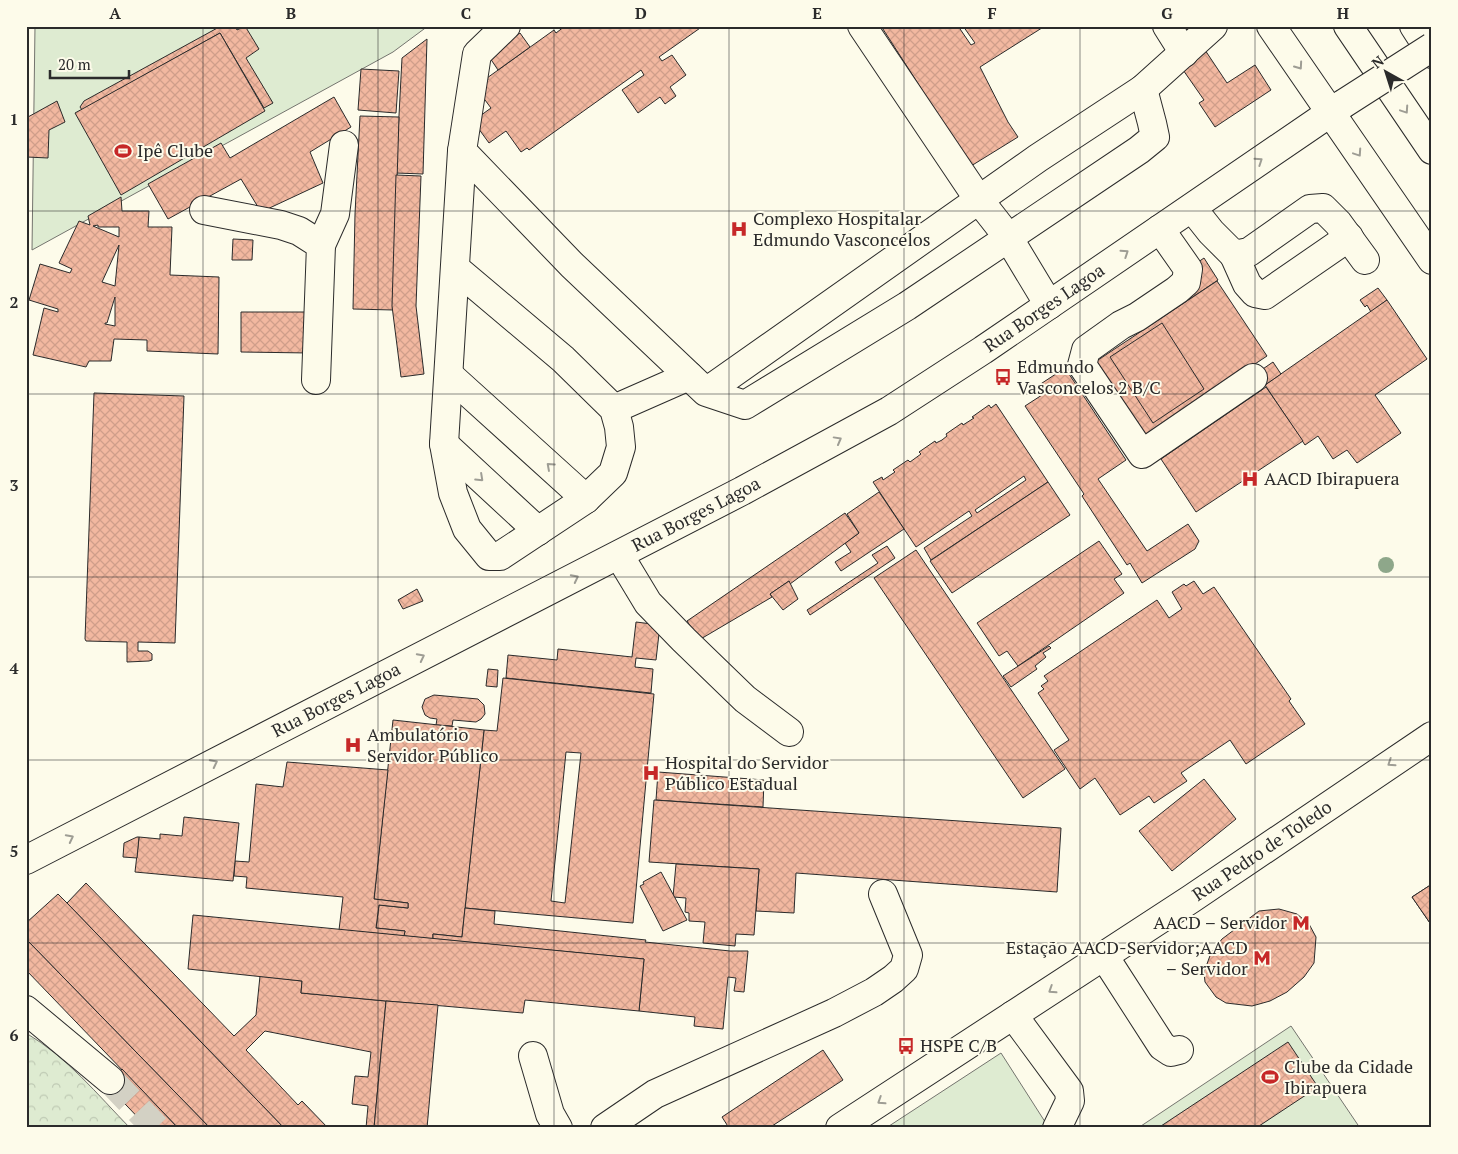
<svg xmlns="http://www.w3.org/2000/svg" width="1458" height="1154" font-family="'PT Serif',serif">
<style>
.park{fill:url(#park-crowns);stroke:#74746e}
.pitch{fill:#deebd1;stroke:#74746e}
.building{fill:url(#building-cross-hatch);stroke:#2b2b2b;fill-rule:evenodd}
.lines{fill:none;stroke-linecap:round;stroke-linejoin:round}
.minor-tunnel{stroke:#d3d1c4;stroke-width:28;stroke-dasharray:28 14;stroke-linecap:butt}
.minor-casing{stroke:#2b2b2b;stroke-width:30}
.highway-casing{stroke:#2b2b2b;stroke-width:30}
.minor{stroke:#fdfbea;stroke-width:28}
.highway{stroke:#fdfbea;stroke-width:28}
.minor-bridge-casing{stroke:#2b2b2b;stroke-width:30;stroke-linecap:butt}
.minor-bridge{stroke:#fdfbea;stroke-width:28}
.tree{fill:#8ea78a}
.oneway{stroke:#9e9d94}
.grid{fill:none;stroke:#2b2b2b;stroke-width:1;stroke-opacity:0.55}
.labels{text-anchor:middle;stroke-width:4;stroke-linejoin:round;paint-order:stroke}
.poi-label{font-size:18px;fill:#2b2b2b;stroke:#fdfbea;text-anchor:start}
.street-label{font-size:18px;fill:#2b2b2b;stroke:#fdfbea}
.neatline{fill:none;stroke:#2b2b2b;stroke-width:2}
.grid-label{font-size:16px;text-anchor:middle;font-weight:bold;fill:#2b2b2b}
</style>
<defs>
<pattern id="park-crowns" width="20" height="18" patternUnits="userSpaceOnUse" patternTransform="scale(1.25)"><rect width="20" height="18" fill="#deebd1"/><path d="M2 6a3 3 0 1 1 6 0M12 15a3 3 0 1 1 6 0" fill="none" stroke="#bfcab4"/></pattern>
<pattern id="building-cross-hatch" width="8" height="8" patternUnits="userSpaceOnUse" patternTransform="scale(1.25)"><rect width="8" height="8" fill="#f2b8a0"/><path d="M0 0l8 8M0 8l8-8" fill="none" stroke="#d09e8a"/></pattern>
</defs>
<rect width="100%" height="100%" fill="#fdfbea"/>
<path class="park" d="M26 1033C67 1057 97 1094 130 1128H26Z"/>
<g class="pitch">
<path d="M35 26H428L393 52 32 250Z"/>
<path d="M1291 1026 1360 1128H1138Z"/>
<path d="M1001 1053 1049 1128H886Z"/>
</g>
<g class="building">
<path d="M221 26H235L237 30 245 26 259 49 246 58 273 103 264 108 220 33 82 110 80 107 84 101Z"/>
<path d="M565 26H703L659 57 662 61 672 55 686 75 670 87 676 96 665 104 660 97 638 113 622 90 644 75 641 70 529 150 527 148 521 152 506 131 489 143 473 121 491 108 476 88 488 80 487 78 554 30 556 33Z"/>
<path d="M881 26H958L971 45 975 43 963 26H1045L980 67 1008 122 1018 137 971 166Z"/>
<path d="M220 33 265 111 121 195 75 113Z"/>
<path d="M520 33 530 47 498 70 488 55Z"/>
<path d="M427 39 423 174 396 173 402 58Z"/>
<path d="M1205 50 1227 83 1255 65 1271 90 1215 127 1199 103 1204 100 1181 67Z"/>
<path d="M361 69 399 71 396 113 358 110Z"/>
<path d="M334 97 351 127 310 152 323 183 261 212 241 179 168 219 148 184 221 143 230 158Z"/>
<path d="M57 101 65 122 49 130 48 158 27 157 28 117Z"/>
<path d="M360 116 399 117 393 310 353 309 355 214Z"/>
<path d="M396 175 421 176 416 306 424 374 401 377 392 306Z"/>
<path d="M121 197 122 211H149L148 227H172L170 275 219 277 218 354 147 351V340L114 339 111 361H89L86 367 33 355 44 308 58 312V309L29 300 40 264 70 273 72 269 59 263 79 221 90 225 88 216ZM98 225V227H119V237L93 226ZM119 245 115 286 102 282ZM115 297V326L105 324V323H107Z"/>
<path d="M233 239 253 240 252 260H232Z"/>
<path d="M1204 258 1218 280 1145 329 1131 308Z"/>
<path d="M1217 281 1267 356 1145 437 1095 362Z"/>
<path d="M1378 288 1387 300 1371 312 1367 305 1365 307 1360 300Z"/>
<path d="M1387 300 1427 359 1375 395 1401 433 1357 463 1347 450 1333 459 1318 436 1305 445 1265 385Z"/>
<path d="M241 312H309V353L241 352Z"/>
<path d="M1162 323 1204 389 1153 423 1110 357Z"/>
<path d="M1273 362 1281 374 1265 385 1257 373Z"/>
<path d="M1065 368 1126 460 1098 479 1147 551 1188 524 1199 541 1195 549 1142 583 1130 563 1127 565 1082 496 1084 494 1025 406 1042 395 1036 387Z"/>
<path d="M1266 387 1303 441 1196 512 1161 459Z"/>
<path d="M94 393 184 396 175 643 138 642V651H148L152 654V660L149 661 127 662V642L86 641 85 639Z"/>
<path d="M996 404 1048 482 931 560 924 548 972 516 969 511 916 547 873 482 882 477 883 480 895 472 893 470 908 460 910 462 921 454 919 452 935 441 936 443 942 440 947 436 946 434 962 423 963 425 974 418 972 417 989 405 991 408ZM1024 476 1026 480 977 513 975 510Z"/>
<path d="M1048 482 1070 515 952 593 930 561Z"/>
<path d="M879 492 904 529 841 571 835 562 851 552 845 543 859 533 847 514Z"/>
<path d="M845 513 859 533 790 584 789 581 770 594 772 597 699 640 687 621Z"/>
<path d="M1099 541 1122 574 1114 579 1124 593 1018 666 1007 651 999 656 977 623Z"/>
<path d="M887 546 895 558 810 615 807 610 878 563 872 555Z"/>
<path d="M916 550 1065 769 1023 798 874 578Z"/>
<path d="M789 581 798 599 783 610 770 594Z"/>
<path d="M1194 581 1203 594 1214 587 1291 699 1289 701 1305 724 1246 764 1230 740 1181 773 1187 781 1154 803 1149 796 1120 815 1095 778 1080 789 1054 750 1069 740 1038 693 1044 689 1041 686 1048 681 1044 676 1157 600 1169 618 1182 609 1172 592 1184 584 1186 586Z"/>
<path d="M417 589 423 601 403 609 398 600Z"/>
<path d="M636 622 660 625 656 660 636 658 635 667 653 669 651 693 506 678 508 655 557 660 558 649 632 657Z"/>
<path d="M1049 646 1051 648 1043 653 1046 657 1035 666 1037 669 1011 687 1003 676Z"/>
<path d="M488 669 498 670 497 687 486 686Z"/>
<path d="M503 678 654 694 633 923 465 908 484 730 497 731ZM566 752 581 753 565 903 551 901Z"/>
<path d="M434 695 478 699 484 705 485 714 481 719 476 722 453 720 452 726 436 725 437 719 430 718 425 715 422 707 425 699Z"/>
<path d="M393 720 484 730 462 937 433 934V939L404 936 405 931 376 928 379 905 408 908V903L374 899Z"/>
<path d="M287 762 388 770 374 899 408 903V908L379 905 376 928 405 931 404 936 339 930 343 897 246 888 247 877 234 876 235 861 249 862 256 784 283 787Z"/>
<path d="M658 772 764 780 763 807 656 800Z"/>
<path d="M1204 779 1236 819 1172 871 1139 831Z"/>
<path d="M654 800 1061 828 1057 892 796 873 794 913 756 911 759 869 649 862Z"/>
<path d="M184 817 239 823 233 881 135 872 139 837 160 839V834L182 836Z"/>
<path d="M137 837H139L137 858 123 857 124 843Z"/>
<path d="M676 864 759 869 754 935 736 934 735 946 703 943 705 922 689 921V913L685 912 686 898 673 897Z"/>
<path d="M661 872 687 920 663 931 640 886 644 884 643 882Z"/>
<path d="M86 883 234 1036 256 1015 260 976 302 981 301 993 386 1001 374 1128H366L368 1106 352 1104 355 1076 368 1077 371 1052 265 1031 246 1050 298 1105 302 1101 328 1128H284L67 903Z"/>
<path d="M1432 884V926L1412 897Z"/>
<path d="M1432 884V926L1412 897Z"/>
<path d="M58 894 67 903 284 1128H210L26 939V923Z"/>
<path d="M465 908 495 911 494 924 646 940 645 942 730 951H748L744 992 734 991 736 978 728 977 723 1029 694 1026 695 1017 639 1011 644 959 433 939V934L462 937Z"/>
<path d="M1279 909 1297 914 1309 924 1316 937 1314 963 1304 977 1287 992 1270 1001 1252 1006 1226 1003 1216 997 1205 982 1204 972 1211 953 1222 939 1259 911Z"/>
<path d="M193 915 644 959 639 1011 525 1000 523 1013 386 1001 301 993 302 981 188 969Z"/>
<path d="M26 939 210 1128H178L26 970Z"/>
<path d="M386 1001 438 1005 427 1128H374Z"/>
<path d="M1288 1042 1318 1087 1256 1128H1158Z"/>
<path d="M823 1050 843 1080 769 1128H729L722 1117Z"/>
<path d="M122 1069 178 1128H148L106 1084Z"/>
</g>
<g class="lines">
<path class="minor-tunnel" d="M110 1080 156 1128"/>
<g class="minor-casing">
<g id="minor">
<path d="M506 26 477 54 462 151 572 265 706 392 745 405 907 306 1139 150 1155 137 1152 123 1143 89 1038 158 706 392"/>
<path d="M862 26 979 200 1008 237 1049 305"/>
<path d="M1167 26 1184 53"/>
<path d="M1143 89 1213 26"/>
<path d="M1192 208 1211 232 1234 255 1249 252 1310 209 1323 208 1338 223 1365 260"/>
<path d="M204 210 281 225 299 231 321 245 316 380"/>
<path d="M1160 229 1188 269 1186 282 1177 290 1137 317 1121 325 1086 350 1082 365 1142 454 1253 378"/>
<path d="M321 245 335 214 344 145"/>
<path d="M1234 255 1247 284 1255 293 1265 295 1349 237"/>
<path d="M455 268 563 359 614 409 619 427 621 447 613 473 586 499 500 556H489L467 529 453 493 444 444 462 151"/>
<path d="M449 375 586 499"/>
<path d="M614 409 689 376"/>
<path d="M444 444 538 531"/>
<path d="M619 555 648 603 684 640 745 699 789 732"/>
<path id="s1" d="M26 860 742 491 889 411 983 350 1343 104"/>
<path d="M1104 956 1162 1046 1171 1052 1179 1050"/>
<path d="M26 1010 110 1080"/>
<path d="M1013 1015 1069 1091 1070 1101 1057 1128"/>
<path d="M533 1056 550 1114 558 1128"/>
<path d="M605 1128 655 1094 834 1013 874 992 893 979 904 969 908 955 883 894"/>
<path id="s2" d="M840 1128 1191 899 1432 736"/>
</g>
</g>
<g class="highway-casing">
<g id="highway">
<path d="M1271 26 1432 260"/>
<path d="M1348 26 1432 150"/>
<path d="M1414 26 1432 54"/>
</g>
</g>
<use href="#minor" class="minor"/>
<use href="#highway" class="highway"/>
<g class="minor-bridge-casing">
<path id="minor-bridge" d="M1343 104 1432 47"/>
</g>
<use href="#minor-bridge" class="minor-bridge"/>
</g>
<circle class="tree" cx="1386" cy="565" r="8"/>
<defs><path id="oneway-chevron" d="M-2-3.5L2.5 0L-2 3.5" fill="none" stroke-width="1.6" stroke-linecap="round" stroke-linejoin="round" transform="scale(1.25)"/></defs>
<g class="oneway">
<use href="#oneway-chevron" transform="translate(1299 66) rotate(55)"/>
<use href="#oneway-chevron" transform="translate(1405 110) rotate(56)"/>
<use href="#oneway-chevron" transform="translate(1358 153) rotate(56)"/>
<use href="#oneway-chevron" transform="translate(1259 161) rotate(-34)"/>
<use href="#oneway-chevron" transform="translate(1125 253) rotate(-34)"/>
<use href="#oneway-chevron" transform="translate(838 440) rotate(-29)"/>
<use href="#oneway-chevron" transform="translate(550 466) rotate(-138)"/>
<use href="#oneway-chevron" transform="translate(480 478) rotate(43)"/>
<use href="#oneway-chevron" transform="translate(575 578) rotate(-27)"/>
<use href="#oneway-chevron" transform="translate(421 657) rotate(-27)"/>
<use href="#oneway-chevron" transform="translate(214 763) rotate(-27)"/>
<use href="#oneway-chevron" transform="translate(1391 763) rotate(146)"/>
<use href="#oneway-chevron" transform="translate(70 838) rotate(-27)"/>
<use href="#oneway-chevron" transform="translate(1052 990) rotate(147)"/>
<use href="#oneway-chevron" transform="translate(881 1101) rotate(147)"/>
</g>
<path class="grid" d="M203 26V1128M378 26V1128M554 26V1128M729 26V1128M904 26V1128M1080 26V1128M1255 26V1128M26 211H1432M26 394H1432M26 577H1432M26 760H1432M26 943H1432"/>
<defs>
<g id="stadium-bare" transform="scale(1.35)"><path d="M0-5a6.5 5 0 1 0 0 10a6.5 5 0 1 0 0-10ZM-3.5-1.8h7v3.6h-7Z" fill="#c62828" stroke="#fdfbea" stroke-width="2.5" paint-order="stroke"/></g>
<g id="hospital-bare" transform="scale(1.35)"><path d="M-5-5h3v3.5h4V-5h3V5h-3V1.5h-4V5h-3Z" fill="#c62828" stroke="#fdfbea" stroke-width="2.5" paint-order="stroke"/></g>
<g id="bus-bare" transform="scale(1.35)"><path d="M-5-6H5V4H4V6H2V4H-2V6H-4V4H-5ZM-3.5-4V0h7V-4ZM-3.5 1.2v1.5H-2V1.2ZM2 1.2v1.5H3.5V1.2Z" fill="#c62828" stroke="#fdfbea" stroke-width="2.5" paint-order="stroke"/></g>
<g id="metro-bare" transform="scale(1.35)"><path d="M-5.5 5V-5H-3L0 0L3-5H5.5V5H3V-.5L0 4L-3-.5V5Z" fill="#c62828" stroke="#fdfbea" stroke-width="2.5" paint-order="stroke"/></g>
</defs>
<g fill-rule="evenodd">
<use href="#stadium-bare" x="123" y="151"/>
<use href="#hospital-bare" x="739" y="229"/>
<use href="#bus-bare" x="1003" y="377"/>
<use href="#hospital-bare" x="1250" y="479"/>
<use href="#hospital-bare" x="353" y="745"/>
<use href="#hospital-bare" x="651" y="773"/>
<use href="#metro-bare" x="1301" y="923"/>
<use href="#metro-bare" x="1262" y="958"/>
<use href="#bus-bare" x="906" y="1046"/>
<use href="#stadium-bare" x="1270" y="1077"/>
</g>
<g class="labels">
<g class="poi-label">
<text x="137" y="157">Ipê Clube</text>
<text x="753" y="225">Complexo Hospitalar<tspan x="753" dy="21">Edmundo Vasconcelos</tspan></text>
<text x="1017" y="373">Edmundo<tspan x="1017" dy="21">Vasconcelos 2 B/C</tspan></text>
<text x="1264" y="485">AACD Ibirapuera</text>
<text x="367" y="741">Ambulatório<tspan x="367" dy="21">Servidor Público</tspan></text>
<text x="665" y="769">Hospital do Servidor<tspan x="665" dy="21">Público Estadual</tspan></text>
<text x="1287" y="929" text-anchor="end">AACD – Servidor</text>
<text x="1248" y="954" text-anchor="end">Estação AACD-Servidor;AACD<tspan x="1248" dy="21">– Servidor</tspan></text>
<text x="920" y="1052">HSPE C/B</text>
<text x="1284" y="1073">Clube da Cidade<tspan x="1284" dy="21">Ibirapuera</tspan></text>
</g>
<g class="street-label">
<text dy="6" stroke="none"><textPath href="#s1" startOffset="1159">Rua Borges Lagoa</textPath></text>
<text dy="6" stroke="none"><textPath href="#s1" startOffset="754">Rua Borges Lagoa</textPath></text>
<text dy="6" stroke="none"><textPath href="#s1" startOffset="349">Rua Borges Lagoa</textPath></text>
<text dy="6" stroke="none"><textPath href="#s2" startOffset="505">Rua Pedro de Toledo</textPath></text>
</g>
</g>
<rect width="1458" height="1154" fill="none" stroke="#fdfbea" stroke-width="55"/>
<g transform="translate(1386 72) rotate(321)" stroke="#fdfbea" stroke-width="4" paint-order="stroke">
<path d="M0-4L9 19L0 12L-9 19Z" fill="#2b2b2b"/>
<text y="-8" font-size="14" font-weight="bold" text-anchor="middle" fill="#2b2b2b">N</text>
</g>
<path d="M50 70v8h79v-8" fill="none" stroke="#2b2b2b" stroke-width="2.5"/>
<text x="58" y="70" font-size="15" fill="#2b2b2b" stroke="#fdfbea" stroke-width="4" paint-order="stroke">20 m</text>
<rect x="28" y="28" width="1402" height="1098" class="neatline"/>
<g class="grid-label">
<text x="115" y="19">A</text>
<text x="291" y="19">B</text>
<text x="466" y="19">C</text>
<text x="641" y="19">D</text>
<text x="817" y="19">E</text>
<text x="992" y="19">F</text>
<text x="1167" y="19">G</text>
<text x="1343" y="19">H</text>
<text x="14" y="125">1</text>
<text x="14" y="308">2</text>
<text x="14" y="491">3</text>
<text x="14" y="674">4</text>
<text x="14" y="857">5</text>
<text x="14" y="1041">6</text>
</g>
</svg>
